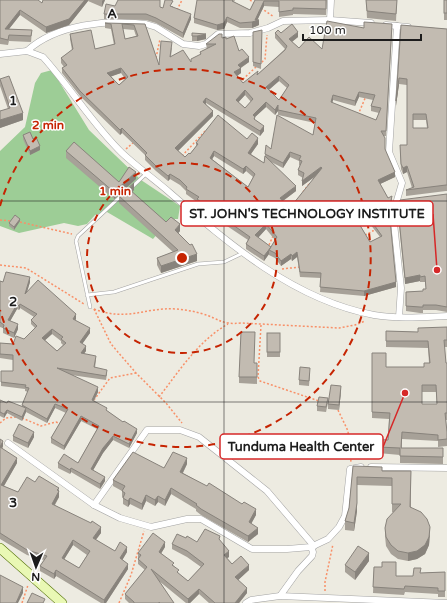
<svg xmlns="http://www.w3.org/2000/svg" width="447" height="603" font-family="'Varela Round',sans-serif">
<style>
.forest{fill:#9dcd96}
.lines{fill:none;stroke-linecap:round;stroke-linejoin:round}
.lane-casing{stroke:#a3a3a3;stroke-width:4}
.street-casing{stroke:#a3a3a3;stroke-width:7}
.secondary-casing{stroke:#527006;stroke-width:10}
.path{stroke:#f89068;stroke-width:1.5;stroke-dasharray:2 2;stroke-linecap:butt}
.lane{stroke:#fff;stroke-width:3}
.street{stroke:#fff;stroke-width:6}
.secondary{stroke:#e9f8b4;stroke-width:9}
.wall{fill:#a7a198;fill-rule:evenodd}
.shaded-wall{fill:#88837c}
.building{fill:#c2bbb1;stroke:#88837c;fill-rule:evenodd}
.grid{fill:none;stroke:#1c1c1c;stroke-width:1;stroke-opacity:0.55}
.ring{fill:none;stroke:#c62402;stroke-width:2;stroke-dasharray:7 5}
.grid-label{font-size:13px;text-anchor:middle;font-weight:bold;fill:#1c1c1c;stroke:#fff;stroke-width:3;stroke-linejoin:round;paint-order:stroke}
.centre{fill:#c62402;stroke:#fff;stroke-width:2}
.ring-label{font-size:12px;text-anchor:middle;font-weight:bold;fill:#c62402;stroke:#fff;stroke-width:3;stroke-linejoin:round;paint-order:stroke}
.leader{fill:none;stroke:#d62828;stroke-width:1.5}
.callout-dot{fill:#d62828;stroke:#fff;stroke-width:1.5}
.callout{fill:#fff;stroke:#d62828;stroke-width:1.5}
.callout-label{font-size:13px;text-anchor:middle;font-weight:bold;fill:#1c1c1c}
</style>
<rect width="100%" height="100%" fill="#edebe1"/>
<path class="forest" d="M52 70 89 130 141 180 180 206 178 219H170L153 239 107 212 95 215 87 224 78 226 64 223 19 233 0 226V151L25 127 35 83 41 73Z"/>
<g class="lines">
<g class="lane-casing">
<g id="lane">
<path d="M132 187 147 173"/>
<path d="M87 295 114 292 198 264 224 262 243 253"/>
<path d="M90 307 76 241 78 236 121 196"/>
</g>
</g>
<g class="street-casing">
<g id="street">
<path d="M330 20 331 0"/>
<path d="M386 25 408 27"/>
<path d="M397 26 389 152 402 183 393 214 401 288 399 317"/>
<path d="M27 51C56 24 109 19 146 24L156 27 183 44 199 46 206 44 218 34 250 33 268 28 283 21 330 20 371 23"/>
<path d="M0 54 27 51 43 57C71 88 93 125 122 153 137 167 154 179 169 192 229 244 294 300 374 315 398 319 423 317 447 316"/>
<path d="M8 443 94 505 120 518 151 527 187 519H201L252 549H287L311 547 328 539 339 527 345 516 350 469 361 467"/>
<path d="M371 467 447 468"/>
<path d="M94 505 147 430H180L199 437 267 491 314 546"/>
<path d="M280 596 298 571 312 556 313 552 311 547"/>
<path d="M246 603 251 600 280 596 447 603"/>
</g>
</g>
<g class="secondary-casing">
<path id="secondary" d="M0 548 62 603"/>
</g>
<g class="path">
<path d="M250 0 255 4"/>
<path d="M261 8 274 17"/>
<path d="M177 10 182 0"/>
<path d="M156 58 160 39"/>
<path d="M259 65 265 59 267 35"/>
<path d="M240 82 256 67"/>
<path d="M358 115 366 96"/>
<path d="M126 149 134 142"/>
<path d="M182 156 206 130"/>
<path d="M303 192 309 184"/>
<path d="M0 220 12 221"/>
<path d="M20 222 72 234"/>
<path d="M365 235 373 231V228"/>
<path d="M269 245 273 236"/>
<path d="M0 265 26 268 84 304"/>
<path d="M282 269 300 267"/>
<path d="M94 309C128 322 144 307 176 309 185 310 194 311 203 314 220 319 221 325 241 323L339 328 355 325 365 321"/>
<path d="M94 309 111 344 136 373 166 403 182 423"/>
<path d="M261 325 258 377 260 381 319 401"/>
<path d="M159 397C180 370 198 341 228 324"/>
<path d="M94 400 110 378 136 373"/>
<path d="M338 410 348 431 351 462"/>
<path d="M22 418 41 426 56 422 61 424"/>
<path d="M0 423 6 418 16 417"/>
<path d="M325 591V582L333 544"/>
<path d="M22 603 28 585"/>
<path d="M119 603 131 575 144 531"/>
</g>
<use href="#lane" class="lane"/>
<use href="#street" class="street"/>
<use href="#secondary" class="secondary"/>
</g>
<g class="wall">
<path d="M0 0 42 3 43 0H105L102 7 88 1 69 25 46 33 20 15 9 29 32 30 31 42 9 41 8 45 0 44Z"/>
<path d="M160 0V7L163 8 173 6V7L191 19 183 38 156 23 146 20 104 19V14L115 6Z"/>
<path d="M235 0 234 2 250 10 255 0H327L326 15 293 14V15L279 17V7L264 6 257 20 259 25 252 28H240L227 22 224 29 217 30 194 23V18L200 1Z"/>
<path d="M366 0H397L396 21 367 18Z"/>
<rect x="444" y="0" width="3" height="20"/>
<path d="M105 23 145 24 159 65 172 47 171 57 191 62 200 55V52L207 49 206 44 222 38 226 39 249 62 241 68V73L237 76 243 83 258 74 285 49 275 38V33H281L298 37 292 42 299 48 322 49 364 28 392 30 386 136H384L385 149 395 177 380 184 388 198 392 201 389 213 396 287 364 296 320 292 321 278 300 277 297 257 292 261 291 259 281 266 275 258 269 255V254L264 261 246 249V244L248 240 212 216 197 204V202L186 194V191L180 185 170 179 168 181 156 171 145 160V155L122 133 120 135 80 96 62 73V68L64 67 61 63V58L72 50 70 39V34L95 49 114 45 111 29 105 28ZM123 29 134 30 136 36 125 39ZM121 73 125 79 119 85 111 76ZM279 81 287 88 279 100 269 90ZM245 95 251 102 245 108 238 102ZM359 97 373 100 371 106V111L379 113 376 120 332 103 333 100 355 106ZM206 103 260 136 264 131 255 120V117L266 107 275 115 278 111V115L315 123 313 135 271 149 265 154 264 163 251 154 258 144 247 139 196 143V146L190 154 185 157 178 151 213 116 206 104ZM214 156 243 174 246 171 253 177 248 187 212 159ZM290 157 299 161V165L300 166 298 170V175L303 178 302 186 316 176 289 209 283 201 296 191 271 162 283 168ZM367 220 380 237 370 242 360 225ZM266 229 275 240 271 247 258 238Z"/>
<path d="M401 25 447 29V191H446L406 196V190L412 188 407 172 403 174 401 169 400 151V145H407V85L399 84 396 106ZM413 120H426L427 128H413Z"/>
<path d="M262 30 261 69 253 66V32Z"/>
<path d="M192 33 206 39 197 41H192Z"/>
<path d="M0 79 23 120 0 128V111L8 109 0 86Z"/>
<path d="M23 135 33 139 40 150 30 155 23 139Z"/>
<path d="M66 151 119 182 136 179 114 199 66 158Z"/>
<path d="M134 190 132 192 165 221 180 231 178 233 197 261 161 273 157 265V258L173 252 119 203V196Z"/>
<path d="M447 194V312L436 310H423V313H420L406 311V292L423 291 426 289 425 282H420V281L405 284 398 214V209Z"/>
<path d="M20 221 14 230 9 226V223Z"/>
<path d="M0 281 3 282H30L27 292 76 319 75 320 90 333 82 344 86 351 84 353 96 360 95 368 107 374 106 380 71 375 98 392 94 401 137 433 129 448 113 440 103 453 93 470 105 481 100 489 71 472 70 474 58 468V463H78L97 429 81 421 64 450 51 443V438L66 413 55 408 47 423 26 412 22 421 7 413 4 418 0 416V400L7 403 22 406V405L28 392 25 391V389L1 386V371H13V360L0 358V343L13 344 24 339 35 328 31 324V320L34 317 20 308 19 310 17 309 10 321 18 329 14 338 3 333V328L0 327ZM52 334 61 341V343L63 345 57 351 45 340Z"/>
<path d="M447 327V347H444L446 363H447V420H446L447 432V446L438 447V441L402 439V448H443V464L400 463V455L378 453 377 458H370V451L388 440 389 419 372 418V353L386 367H424L429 363 428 348 386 347V331L418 332ZM422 392H436L437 404H422Z"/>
<rect x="267" y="333" width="13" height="24"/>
<path d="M254 363H257V384L239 383V377Z"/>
<path d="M310 373 309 386 299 385V380Z"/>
<path d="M341 391 339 410 328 409V404Z"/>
<path d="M328 403 326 412 317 411V406Z"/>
<path d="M13 436 34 437 28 448 13 441Z"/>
<path d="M0 439 3 446 2 449 17 463 4 486 18 492 35 482 59 491V497L55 505 101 533 96 540 115 551 127 552 122 560 128 569 106 603H101L56 576 54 579 40 571V566L44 560 27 555 0 539ZM73 545 87 555 79 568 64 559Z"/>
<path d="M187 464 183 473 256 515 251 523 258 534 248 542 201 515 196 511V509L171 494 165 506 158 502 155 506 146 501 142 510 130 504 128 507 123 504V498L122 497V491L113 486V480L164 468Z"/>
<path d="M353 466 382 471H411V507L430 536 429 545 425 554 417 559 408 561 398 559 391 554 386 546 385 536V528L393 512H392V486L357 485V511L354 531 345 530V521L349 508Z"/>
<path d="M220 541 229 557 227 558 232 564 249 570 238 580 247 593 239 603H209L199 594 190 603H186L159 581 174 603H129L125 599V594L145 570 138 564V553L165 547 161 553 174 566 179 574 188 581 201 567 187 557 172 549V544L197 542Z"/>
<path d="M369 561 355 580 345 572V565Z"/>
<path d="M374 567 396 576H413L421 573 445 572V597H438V594L405 592 404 595 373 593Z"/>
</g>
<g class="shaded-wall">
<path d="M85 0H88V1L69 25 46 33V27Z"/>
<path d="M103 0H105L102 7V1Z"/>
<path d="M264 1V6L257 21 259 20V25L252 28V22L255 20Z"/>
<path d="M20 10V15L5 34V29Z"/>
<path d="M191 14V19L183 38V33Z"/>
<path d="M227 17V22L224 29 217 30V25Z"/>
<path d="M298 32V37L289 44V39Z"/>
<path d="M206 34V39L197 41V36Z"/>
<path d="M249 57V62L240 68H241V73L234 78V72L238 65Z"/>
<path d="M121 68V73L107 78V73Z"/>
<path d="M279 76V81L266 92V87Z"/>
<path d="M399 78V84L396 106V101Z"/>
<path d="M245 90V95L236 105V100Z"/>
<path d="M359 92V97L355 106V101Z"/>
<path d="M333 95V100L331 108V102Z"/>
<path d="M206 98V103L203 108V102Z"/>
<path d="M266 102V107L255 117V122L254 124 253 115Z"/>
<path d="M278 105V111L275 115V110Z"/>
<path d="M213 111V116L175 154V148Z"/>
<path d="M23 113V120L0 128V120Z"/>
<path d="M264 126V131L260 136V131Z"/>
<path d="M122 128V133L120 135V130Z"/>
<path d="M258 138V144L248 158V153Z"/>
<path d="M40 146V150L30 155V151Z"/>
<path d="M214 151V156L210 163V158Z"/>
<path d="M290 152V157L283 168V163Z"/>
<path d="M246 166V171L243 174V169Z"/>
<path d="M407 166V172L403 174V168Z"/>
<path d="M321 167V172L302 186V181Z"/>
<path d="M136 172V179L114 199V192Z"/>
<path d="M395 172V177L378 185V180Z"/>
<path d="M170 174V179L168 181V176Z"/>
<path d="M134 183V190L129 196V189Z"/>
<path d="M296 186V191L280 203V198Z"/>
<path d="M392 196V201L389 214V209Z"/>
<path d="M367 215V220L358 227V222Z"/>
<path d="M20 219V221L14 230V227Z"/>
<path d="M180 224V231L175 237V230Z"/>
<path d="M266 224V229L255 241V235Z"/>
<path d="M271 247 269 250V254L264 261V256Z"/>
<path d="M297 252V257L292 261V256Z"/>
<path d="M197 254V261L161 273V266Z"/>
<path d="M291 254V259L281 266V261Z"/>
<path d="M420 275V281L405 284V278Z"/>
<path d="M30 277V282L25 298V294Z"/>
<path d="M396 282V287L364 296V291Z"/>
<path d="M17 304V309L8 325V320Z"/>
<path d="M20 304V308L19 310V306Z"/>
<path d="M76 314V319L73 324V319Z"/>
<path d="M18 324V329L14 338V333Z"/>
<path d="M90 328V333L80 347V342Z"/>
<path d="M52 329V334L42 343V338Z"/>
<path d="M86 346V351L81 358V353Z"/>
<path d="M341 386V391L339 410V405Z"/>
<path d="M98 387V392L92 404V400Z"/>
<path d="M55 404V408L47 423V419Z"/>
<path d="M26 408V412L22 421V417Z"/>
<path d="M7 410V413L4 418V414Z"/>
<path d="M81 416V421L64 450V446Z"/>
<path d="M137 429V433L129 448V444Z"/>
<path d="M34 432V437L28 448V443Z"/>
<path d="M113 436V440L103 453 91 474V469L103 448Z"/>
<path d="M3 441V446L0 453V447Z"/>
<path d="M17 458V463L1 491V485Z"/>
<path d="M187 458V464L180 478V472Z"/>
<path d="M71 468V472L70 474V470Z"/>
<path d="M105 477V481L100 489V484Z"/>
<path d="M59 488V497L52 509V504Z"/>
<path d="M171 488V494L165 506V500Z"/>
<path d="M146 495V501L142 510V504Z"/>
<path d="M158 496V502L155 506V500Z"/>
<path d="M130 498V504L128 507V501Z"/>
<path d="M357 503V511L354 531V523Z"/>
<path d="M256 509V515L249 528V522Z"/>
<path d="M101 527V533L93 543V538Z"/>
<path d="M430 527 429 545 425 554 417 559 408 561V553Z"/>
<path d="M258 528V534L248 542V536Z"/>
<path d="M73 540V545L62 563V558Z"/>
<path d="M165 542V547L159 557V552Z"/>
<path d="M127 547V552L120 564V558Z"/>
<path d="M229 551V557L224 560V555Z"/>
<path d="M369 553V561L355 580V572Z"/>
<path d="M128 564V569L106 603H104V600Z"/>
<path d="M249 565V570L235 583V577Z"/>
<path d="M56 570V576L54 579V574Z"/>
<path d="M23 587V593L18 603H16Z"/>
<path d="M247 588V593L239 603H235Z"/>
<path d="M199 589V594L190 603H188V599Z"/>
</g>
<g class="building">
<path d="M0 0H38L42 3 43 0H85L69 19 46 27 20 10 5 29 32 30 31 36 9 35 8 40 0 38Z"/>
<path d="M118 0H160V7L163 8 165 0H171L173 1 170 6 191 14 183 33 156 18 146 14H104L106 4 115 6Z"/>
<path d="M197 0H233L232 1 250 10 255 0H326V9L293 8V10L279 12V1H264L255 20H259L252 22 240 23 227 17 224 23 217 25 194 18Z"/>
<path d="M366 0H397L396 14 367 11Z"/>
<rect x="444" y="0" width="3" height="13"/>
<path d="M327 21 364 28V22L392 24 386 131H381L385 138V149L395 172 378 180 388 198 392 196 389 209 396 282 364 291 320 287 321 273 300 272 297 252 292 256 291 254 281 261 275 253 269 250 277 237 266 224 255 235 271 247 264 256 246 244 250 237 212 210 197 199 199 197 186 189 187 187 180 180 170 174 168 176 156 166 145 155 147 153 122 128 120 130 80 91 62 68 67 65 61 58 73 49 70 34 91 30 95 49 115 44 111 24 105 23 145 24 159 65 161 41 172 42 170 57 183 50 191 62V59L201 54 200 52 216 44H206L219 34H222V38L226 37V39L234 36 239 51 242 49 249 57 238 65 241 68 234 72 243 83 258 71 257 75 285 50 287 46 275 33 278 30 281 33 292 24 298 32 289 39 299 48 309 37 322 49ZM122 24 134 25 138 36 125 39ZM121 68 128 77 119 85 107 73ZM279 76 289 85 279 100 266 87ZM245 90 253 99 245 108 236 100ZM359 92 375 95 371 106 381 108 376 120 331 102 333 95 355 101ZM206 98 260 131 264 126 254 119 255 117 253 115 266 102 275 110 278 105V110L316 118 313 135 277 115 271 149 266 145 265 154 283 163 290 152 301 156 299 160 302 161 298 170 304 173 302 181 321 167 322 168 289 209 280 198 296 186 265 156 264 163 248 153 258 138 252 133 247 139 218 115 196 143 198 144 190 154 189 153 185 157 175 148 213 111 203 102ZM214 151 243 169 246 166 255 174 248 187 210 158ZM367 215 382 236 370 242 358 222Z"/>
<path d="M401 25 447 29V185H446L406 190 414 187 407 166 403 168 401 164 400 145H407V79L399 78 396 101ZM413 114H426L428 128H413Z"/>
<path d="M262 30 261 64 253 62V32Z"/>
<path d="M192 33 206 34 197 36H192Z"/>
<path d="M9 76 23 113 0 120V111L10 108 0 79Z"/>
<path d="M30 132 33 139 36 137 40 146 30 151 23 135Z"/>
<path d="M74 142 119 182 129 167 136 172 114 192 66 151Z"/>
<path d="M134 183 129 189 165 221 166 222 171 217 180 224 175 230 190 245 192 244 197 254 161 266 157 258 178 250 119 196Z"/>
<path d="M447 194V307L436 305H423V307H420L406 306V292L423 291V289H426L425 276 420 277V275L405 278 398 209 400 200Z"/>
<path d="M15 215 20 219 14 227 9 223Z"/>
<path d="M6 272 30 277 25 294 38 280 76 314 73 319 90 328 80 342 86 346 81 353 96 356 94 367 107 370 106 376 57 368 98 387 92 400 107 408 106 410 123 422 124 421 137 429 129 444 113 436 103 448 91 469 105 477 100 484 71 468 70 470 58 463 64 454 78 463 99 426 81 416 64 446 51 438 68 409 55 404 47 419 22 405 29 388 25 387 26 385 1 382V371H13V355L0 354V343L13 344 16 336 24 339 37 326 31 320 37 314 20 304 19 306 17 304 8 320 18 324 14 333 3 328 4 325 0 322V281L3 282ZM52 329 63 337 61 339 66 343 57 351 42 338Z"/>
<path d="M447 327V340H444L446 363H447V413H445L447 432V439L438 440V435L402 432 401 448H443V457L400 456V448L378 447 377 452 370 451V439L388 440 390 413 372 412V353H386V367H424V363H430L428 341H386V331L418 332V328ZM422 385H436L437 404H422Z"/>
<path d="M241 332H255L254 363H257V377H239Z"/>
<rect x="267" y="333" width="13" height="19"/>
<path d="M300 367 310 368 309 381 299 380Z"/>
<path d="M331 385 341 386 339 405 328 404Z"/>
<path d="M319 397 328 398 326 407 317 406Z"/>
<path d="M0 400 7 403 8 401 26 408 22 417 7 410 4 414 0 412Z"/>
<path d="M19 424 34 432 28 443 13 436Z"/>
<path d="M0 439 3 441 0 447 17 458 1 485 18 492 27 477 35 482 39 476 59 488 57 490 59 491 52 504 91 523 92 521 101 527 93 538 115 551 120 542 127 547 120 558 128 564 104 600 56 570 54 574 40 566 47 556 27 550 0 533ZM73 540 90 551 79 568 62 558Z"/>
<path d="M133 452 164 468 173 452 187 458 180 472 207 486 209 483 242 504 244 502 256 509 249 522 258 528 248 536 201 509 196 505 197 504 171 488 165 500 158 496 155 500 146 495 142 504 130 498 128 501 123 498 125 493 122 491 125 486 113 480Z"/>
<path d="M353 466 382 467V471H411L410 507 421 512 427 519 430 527 429 537 425 545 417 551 408 553 398 551 391 545 386 537 385 528 387 519 401 504H392V478L357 477V503L354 523 345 521 349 508Z"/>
<path d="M205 529 220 536 219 539 229 551 224 555 232 564 241 556 249 565 235 577 247 588 235 603H215L199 589 188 599 151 569 174 603H160L159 602V603H134V602L125 594 147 567 138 559 141 555 138 553 153 533 165 542 159 552 174 563 172 565 179 570 177 572 188 581 204 564 187 551 172 544 177 534 186 538 187 536 197 542Z"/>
<path d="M358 546 369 553 355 572 345 565Z"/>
<path d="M382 562H396V576H413L414 568H421L420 573 445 572V591H438V588L405 586 404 589 373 587 374 567H382Z"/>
<path d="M0 575 23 587 16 603H0Z"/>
<path d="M32 593 45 599 43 603H27Z"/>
</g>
<path class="grid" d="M224 0V603M0 201H447M0 402H447"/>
<g class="ring">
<circle cx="182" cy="258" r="95"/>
<path d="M0 206A189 189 0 1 1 0 310"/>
</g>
<g class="grid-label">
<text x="112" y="18">A</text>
<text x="13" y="105">1</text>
<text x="13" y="306">2</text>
<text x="13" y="507">3</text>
</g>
<circle cx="182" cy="258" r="6" class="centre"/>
<g class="ring-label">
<text x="48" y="129">2 min</text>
<text x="115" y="195">1 min</text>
</g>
<path class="leader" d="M437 270L433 214M405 393L383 447"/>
<g class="callout-dot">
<circle cx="437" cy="270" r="4"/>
<circle cx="405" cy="393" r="4"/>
</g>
<g class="callout">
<rect x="181" y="201" width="252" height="25" rx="4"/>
<rect x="220" y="434" width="163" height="25" rx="4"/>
</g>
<g class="callout-label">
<text x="307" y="218">ST. JOHN'S TECHNOLOGY INSTITUTE</text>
<text x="301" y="451">Tunduma Health Center</text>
</g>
<g transform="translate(36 567) rotate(182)" stroke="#ffffff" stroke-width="3" paint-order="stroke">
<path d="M0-3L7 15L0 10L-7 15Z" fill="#1c1c1c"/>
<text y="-6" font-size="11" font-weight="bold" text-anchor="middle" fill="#1c1c1c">N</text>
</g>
<path d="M303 34v6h118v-6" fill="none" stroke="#1c1c1c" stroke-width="2"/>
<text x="309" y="34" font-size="12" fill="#1c1c1c" stroke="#ffffff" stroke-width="3" paint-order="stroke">100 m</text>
</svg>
